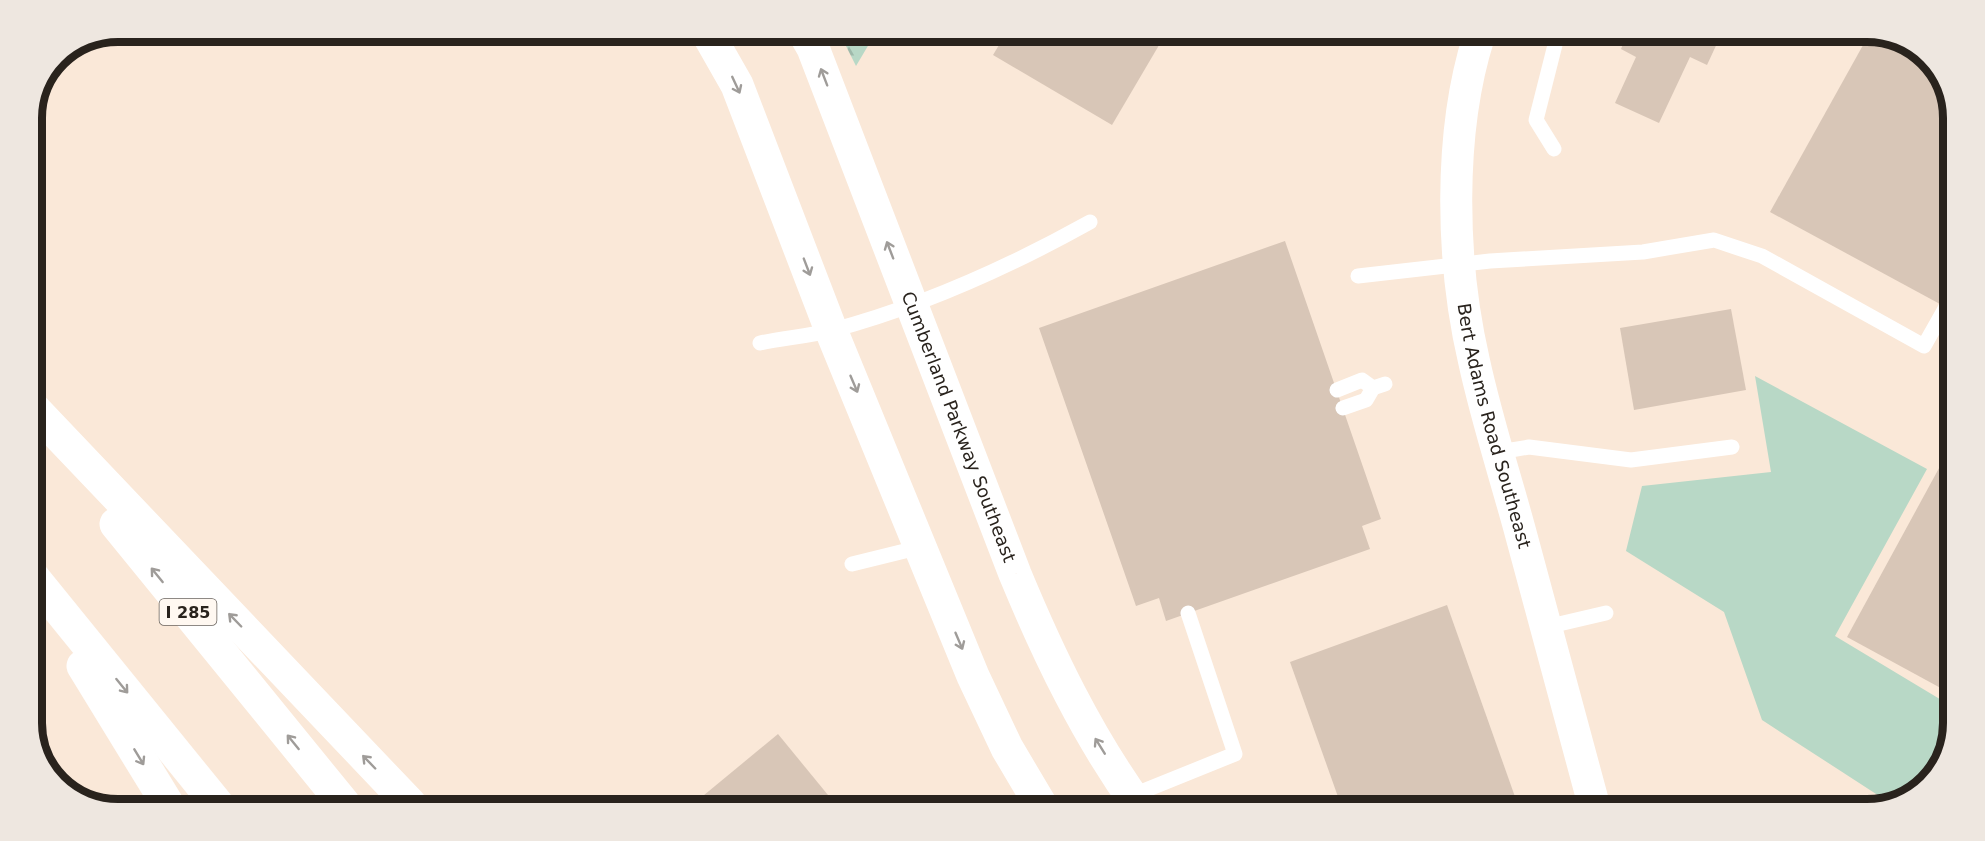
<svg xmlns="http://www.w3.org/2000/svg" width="1985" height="841" font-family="'DejaVu Sans',sans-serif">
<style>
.grass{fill:#b8d8c6}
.forest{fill:url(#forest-firs)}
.building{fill:#d8c6b7}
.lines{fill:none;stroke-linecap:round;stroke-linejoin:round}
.service{stroke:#fff;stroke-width:15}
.minor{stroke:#fff;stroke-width:32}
.secondary{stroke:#fff;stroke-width:33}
.motorway{stroke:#fff;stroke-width:33}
.oneway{stroke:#9f9c99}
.labels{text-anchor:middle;stroke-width:4.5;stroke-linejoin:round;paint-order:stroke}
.shield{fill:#fff8f1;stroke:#69635d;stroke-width:1.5}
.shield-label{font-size:16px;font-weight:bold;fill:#29231d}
.street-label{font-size:18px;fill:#29231d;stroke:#fff8f1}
.rim{fill:none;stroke:#29231d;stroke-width:8}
</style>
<defs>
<pattern id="forest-firs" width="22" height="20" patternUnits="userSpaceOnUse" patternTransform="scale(1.5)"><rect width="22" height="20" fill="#b8d8c6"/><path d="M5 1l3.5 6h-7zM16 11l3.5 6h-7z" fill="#9eb9aa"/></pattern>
</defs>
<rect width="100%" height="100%" fill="#fae8d8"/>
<path class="grass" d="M1755 376 1927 469 1835 636 1948 704 1947 756 1915 795 1890 803 1762 720 1724 612 1626 551 1642 486 1771 472Z"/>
<path class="forest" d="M840 34H875L856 66Z"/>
<g class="building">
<path d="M1005 35H1165L1112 125 993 55Z"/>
<path d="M1626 37H1720L1707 65 1690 57 1659 123 1615 103 1636 57 1621 49Z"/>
<path d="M1867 38H1900L1936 66 1953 112 1951 310 1770 212Z"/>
<path d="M1285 241 1381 519 1362 526 1370 549 1166 621 1159 598 1136 606 1039 328Z"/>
<path d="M1731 309 1746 390 1634 410 1620 328Z"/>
<path d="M1950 448 1949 600 1948 692 1847 637Z"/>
<path d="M1447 605 1519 808H1342L1290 662Z"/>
<path d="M778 734 837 806 692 805Z"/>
</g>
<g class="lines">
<g class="service">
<path d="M1554 149 1536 120 1557 37"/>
<path d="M1358 276 1490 261 1643 252 1714 240 1762 256 1924 346 1946 307"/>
<path d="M760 343C784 338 809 336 833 330 923 306 1009 267 1090 222"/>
<path d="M1337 390 1362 380 1373 388"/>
<path d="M1343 408 1366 400 1373 388 1385 384"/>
<path d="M1499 452 1529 447 1631 460 1732 447"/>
<path d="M852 564 921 547"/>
<path d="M1546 627 1606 613"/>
<path d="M1113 807 1131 796 1235 754 1188 613"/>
</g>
<path class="minor" id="s1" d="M1479 36C1448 133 1451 262 1474 361 1486 417 1504 472 1519 527 1545 621 1570 715 1595 809"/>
<g class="secondary">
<path d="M708 34 737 85 831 330 973 676 1007 748 1042 807"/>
<path id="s2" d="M805 34 813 48 1015 574C1049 656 1087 735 1139 807"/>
</g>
<g class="motorway">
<path d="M32 407 410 804"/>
<path d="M116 524 344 804"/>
<path d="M32 576 217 804"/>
<path d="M83 666 167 803"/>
</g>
</g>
<defs><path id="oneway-shaft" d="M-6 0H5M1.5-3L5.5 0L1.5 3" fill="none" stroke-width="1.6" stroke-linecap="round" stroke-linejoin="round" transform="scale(1.5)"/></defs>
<g class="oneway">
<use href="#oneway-shaft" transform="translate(824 77) rotate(-111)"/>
<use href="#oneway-shaft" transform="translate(736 85) rotate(65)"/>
<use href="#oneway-shaft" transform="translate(890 250) rotate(-111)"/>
<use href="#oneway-shaft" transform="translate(807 267) rotate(69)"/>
<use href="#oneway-shaft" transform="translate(854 384) rotate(67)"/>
<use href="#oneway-shaft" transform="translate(157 575) rotate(-129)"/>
<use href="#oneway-shaft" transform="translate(235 620) rotate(-134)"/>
<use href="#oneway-shaft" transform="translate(959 641) rotate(67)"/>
<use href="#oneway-shaft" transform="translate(122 686) rotate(51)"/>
<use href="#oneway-shaft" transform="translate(293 742) rotate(-129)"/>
<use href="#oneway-shaft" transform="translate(1100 746) rotate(-122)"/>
<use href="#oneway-shaft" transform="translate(139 757) rotate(59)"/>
<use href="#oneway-shaft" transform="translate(369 762) rotate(-134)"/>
</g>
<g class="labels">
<rect class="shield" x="159.5" y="599" width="57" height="26" rx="4.5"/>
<g class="shield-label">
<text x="188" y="618">I 285</text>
</g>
<g class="street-label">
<text dy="6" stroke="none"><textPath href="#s1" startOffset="396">Bert Adams Road Southeast</textPath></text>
<text dy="6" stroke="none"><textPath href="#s2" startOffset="422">Cumberland Parkway Southeast</textPath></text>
</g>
</g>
<path d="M0 0H1985V841H0ZM118 42H1867A76 76 0 0 1 1943 118V723A76 76 0 0 1 1867 799H118A76 76 0 0 1 42 723V118A76 76 0 0 1 118 42Z" fill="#eee7e0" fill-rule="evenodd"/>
<path class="rim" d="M118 42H1867A76 76 0 0 1 1943 118V723A76 76 0 0 1 1867 799H118A76 76 0 0 1 42 723V118A76 76 0 0 1 118 42Z"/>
</svg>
